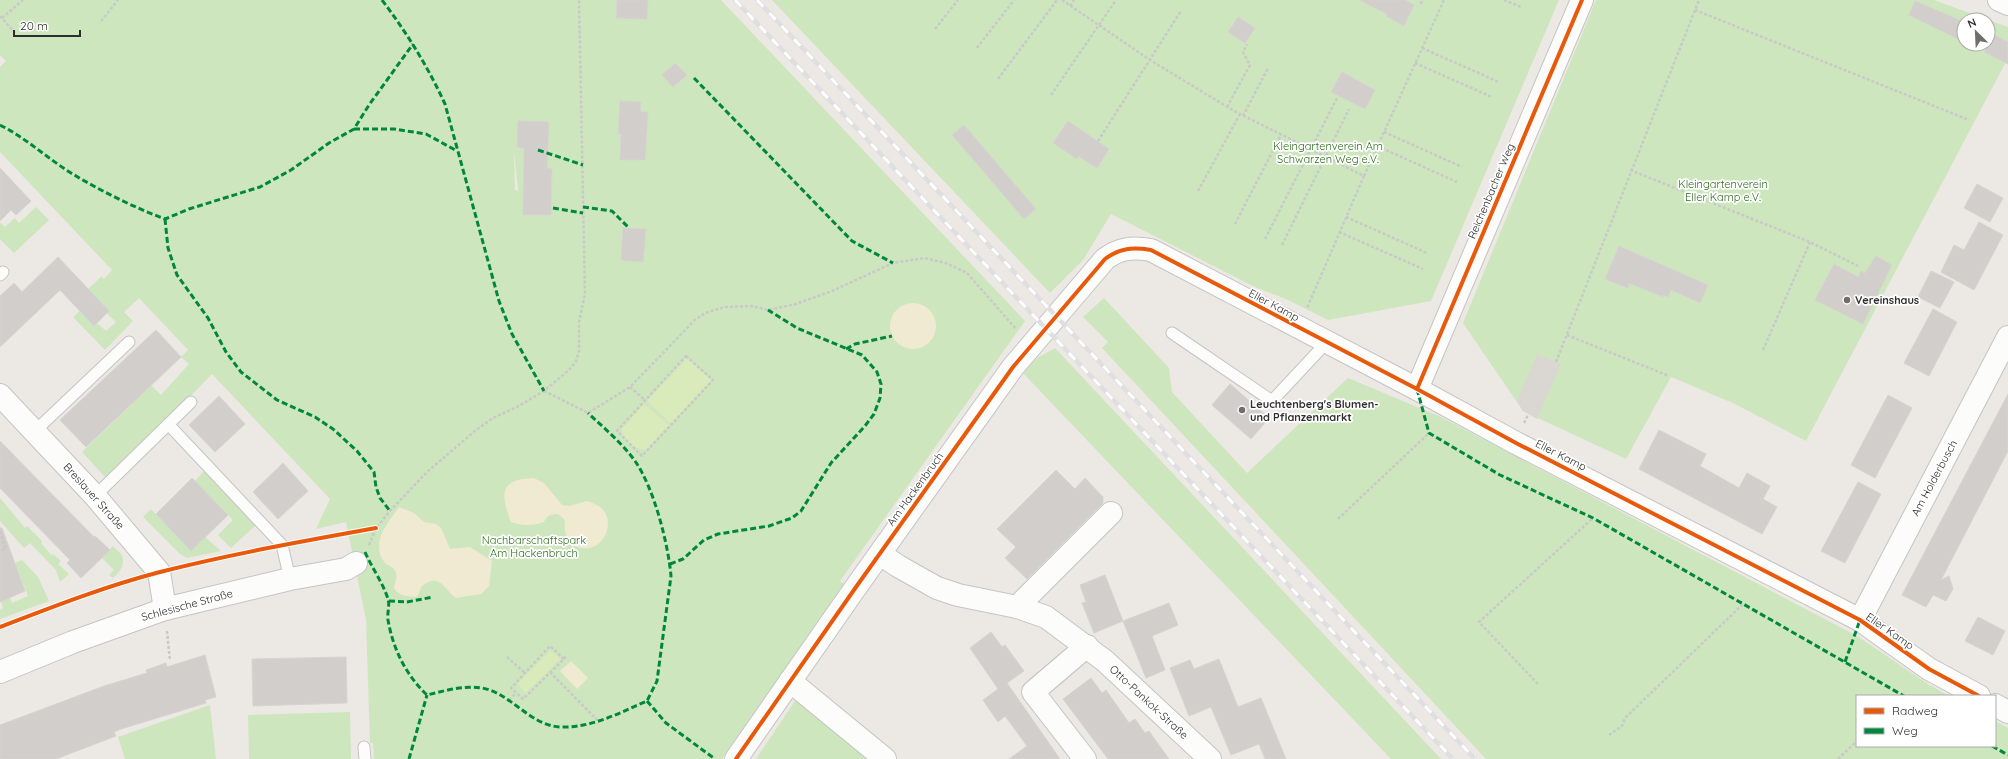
<svg xmlns="http://www.w3.org/2000/svg" width="2008" height="759" font-family="Quicksand,sans-serif">
<style>
.green{fill:#cee6be;fill-rule:evenodd}
.sand{fill:#f0ead3}
.pitch{fill:#d9eabb}
.plaza{fill:#dad6d2}
.building{fill:#d1cecb;stroke:#d7d4d0}
.lines{fill:none;stroke-linecap:round;stroke-linejoin:round}
.lane-casing{stroke:#c5c4c5;stroke-width:13}
.street-casing{stroke:#c5c4c5;stroke-width:24}
.secondary-casing{stroke:#c5c4c5;stroke-width:24}
.path{stroke:#c9c9c8;stroke-width:2.5;stroke-dasharray:3 2;stroke-linecap:butt}
.lane{stroke:#fcfcfb;stroke-width:11}
.street{stroke:#fcfcfb;stroke-width:22}
.secondary{stroke:#fcfcfb;stroke-width:22}
.rail-casing{stroke:#dfdfe1;stroke-width:4.5}
.rail{stroke:#fff;stroke-width:3;stroke-dasharray:9;stroke-linecap:butt}
.quiet{stroke:#00873e;stroke-width:3;stroke-dasharray:6 3;stroke-linecap:butt}
.cycleway-casing{stroke:#fff;stroke-width:6}
.cycleway{stroke:#e8590c;stroke-width:4}
.poi-dot{fill:#706f6e;stroke:#fff;stroke-width:1.5}
.labels{text-anchor:middle;stroke-width:3.5;stroke-linejoin:round;paint-order:stroke}
.park-label{font-size:11px;fill:#2c6e1b;stroke:#fff}
.street-label{font-size:11px;fill:#2e2e2e;stroke:#fff}
.poi-label{font-size:11px;font-weight:bold;fill:#2e2e2e;stroke:#fff;text-anchor:start}
</style>
<rect width="100%" height="100%" fill="#ece8e4"/>
<g class="green">
<path d="M0 0H721L1025 321 840 581 844 584 722 759H374L373 743H370L366 620 346 522 316 529 330 499 212 374 167 420 105 477 82 452 131 405 110 384 149 383 161 395 189 364 181 357 188 350 139 298 124 312 133 321 105 350 73 317 80 311 97 323 106 331 116 322 107 314 109 311 88 289 102 276 104 279 112 270 0 152V67L6 61 0 55ZM514 151 518 190V191L515 190Z"/>
<path d="M772 0H1559L1431 301 1328 320 1288 300 1255 287 1111 214 1083 260 1050 293Z"/>
<path d="M1596 0H1934L2008 27V58L1806 441 1733 403 1671 377 1626 459 1523 411 1463 323ZM1964 20H1988V44H1964Z"/>
<path d="M36 207 49 220 14 253 0 239V223L5 227 15 218 19 223Z"/>
<path d="M1104 298 1169 368 1172 392 1247 473 1348 378 1441 417 1857 636 1928 684 1949 696H1857V746H1995V721L2008 728V759H1486L1102 348 1108 342 1083 317Z"/>
<path d="M1055 348 1441 759H1391L1021 371 1039 357Z"/>
<path d="M205 470 257 524 231 548 218 535 233 520 195 481Z"/>
<path d="M0 498 25 528 27 526 42 541 41 543 51 555 53 554 61 561 58 564 69 574 60 582 56 570 30 543 24 548 0 521Z"/>
<path d="M151 509 191 551 205 537 221 551 187 558 180 554 143 517Z"/>
<path d="M113 546 122 555C125 565 121 571 113 578L109 575 114 570 102 558Z"/>
<path d="M22 560 38 577 49 601 0 619V610L3 608 1 601 10 598 12 603 28 596 15 563Z"/>
<path d="M801 692 881 759H756Z"/>
<path d="M210 705 216 759H125L118 737Z"/>
<path d="M350 712 351 759H249L248 715Z"/>
</g>
<g class="sand">
<circle cx="913" cy="326" r="23"/>
<path d="M534 478 544 483 562 505 569 506 587 501C599 505 608 510 608 524 606 553 571 557 565 531 564 527 566 524 564 519L558 514C551 514 547 515 544 522 532 526 523 526 511 522 501 495 498 479 534 478Z"/>
<path d="M399 507 414 513 424 522 436 524 441 528 450 549 470 547 492 561 489 586 481 594 456 598C444 590 441 572 422 586L417 597C408 596 399 597 394 588 395 582 399 573 393 568 391 566 387 565 385 563 369 543 388 523 399 507Z"/>
<path d="M571 661 588 678 577 689 560 671Z"/>
</g>
<g class="pitch">
<path d="M687 358 711 380 671 424 647 401Z"/>
<path d="M644 404 669 425 646 450C634 448 622 442 622 428Z"/>
<path d="M551 650 560 659 526 693 517 684Z"/>
</g>
<path class="plaza" d="M1537 354 1561 364 1537 419 1523 411 1517 401Z"/>
<g class="building">
<path d="M617 0H648L647 19 616 18Z"/>
<path d="M1359 0H1405L1414 5 1404 26 1386 16 1387 14Z"/>
<path d="M1915 1 1964 22V42L1909 15Z"/>
<path d="M1238 17 1255 28 1245 43 1228 32Z"/>
<path d="M1993 34 2008 42V64L1984 52Z"/>
<path d="M675 63 687 75 673 87 662 75Z"/>
<path d="M1342 72 1375 90 1365 109 1331 92Z"/>
<path d="M620 101 641 102 640 112H648L645 160H620L621 134H618Z"/>
<path d="M518 121 549 122 547 168 552 169 551 215H523L524 148 517 147Z"/>
<path d="M1068 121 1109 149 1097 168 1078 156 1077 159 1053 143Z"/>
<path d="M964 125 1036 209 1024 219 952 135Z"/>
<path d="M0 168 31 201 16 215 11 210 0 221Z"/>
<path d="M1977 184 2003 198 1990 222 1964 208Z"/>
<path d="M1979 222 2003 235 1974 290 1941 272 1954 245 1964 250Z"/>
<path d="M623 228 646 229 643 262 621 260Z"/>
<path d="M1619 246 1708 285 1700 303 1671 290 1668 297 1663 295V297L1629 283 1628 288 1605 279Z"/>
<path d="M1876 256 1892 265 1863 324 1815 300 1834 264 1858 277 1861 271 1865 273Z"/>
<path d="M58 257 109 311 94 326 60 290 0 347V296L14 283 22 292Z"/>
<path d="M1931 271 1954 282 1940 308 1918 297Z"/>
<path d="M1933 309 1957 322 1929 376 1904 363Z"/>
<path d="M156 330 181 357 86 447 60 420Z"/>
<path d="M1230 384 1269 418 1251 439 1212 405Z"/>
<path d="M2008 394V451L1941 580 1949 576 1953 589 1946 601 1933 595 1926 607 1902 595Z"/>
<path d="M1888 395 1912 408 1875 478 1851 465Z"/>
<path d="M219 396 245 424 215 452 189 425Z"/>
<path d="M1659 430 1706 454 1700 466 1739 488 1747 473 1770 486 1763 499 1777 507 1762 534 1639 469Z"/>
<path d="M0 441 94 537 95 536 110 550 81 578 67 563 70 560 0 488Z"/>
<path d="M283 463 308 491 278 519 253 492Z"/>
<path d="M1056 470 1075 489 1085 478 1103 497V503L1027 579 1005 558 1016 547 997 529Z"/>
<path d="M192 478 228 515 191 551 156 514Z"/>
<path d="M1858 482 1881 494 1845 563 1821 551Z"/>
<path d="M0 528H2L25 591 0 602Z"/>
<path d="M1105 575 1123 621 1094 633 1082 603 1086 602 1080 585Z"/>
<path d="M1169 603 1178 625 1152 636 1165 670 1146 678 1123 621Z"/>
<path d="M1978 617 2005 631 1993 655 1965 641Z"/>
<path d="M991 632 1002 647 1005 645 1024 671 1007 683 1060 759H1009L1027 746 1005 716 998 722 983 700 998 689 970 648Z"/>
<path d="M205 655 216 697 205 700 206 703 121 729 114 732 116 736 56 759H0V725L104 686 147 673 146 670 166 663 167 667Z"/>
<path d="M346 657 347 703 253 706 252 659Z"/>
<path d="M1219 659 1238 707 1261 698 1286 759H1265L1259 744 1231 755 1211 707 1189 716 1170 668 1190 660 1194 669Z"/>
<path d="M1091 678 1102 693 1106 690 1129 723 1135 719 1145 733 1149 731 1169 759H1108L1063 699Z"/>
</g>
<g class="lines">
<g class="lane-casing">
<g id="lane">
<path d="M0 275 3 272"/>
<path d="M1172 333 1272 401 1327 342"/>
<path d="M168 424 282 545 290 579"/>
<path d="M35 431 129 342"/>
<path d="M95 496 191 402"/>
<path d="M364 747 365 759"/>
</g>
</g>
<g class="street-casing">
<g id="street">
<path d="M1999 0 2008 4"/>
<path d="M0 395 95 496 159 572 165 609"/>
<path d="M880 554 898 566 937 588 958 595 1017 607 1046 617 1105 661 1210 759"/>
<path d="M1017 607 1111 513"/>
<path d="M1860 620 2008 337"/>
<path d="M0 672 73 642 165 609 290 579 346 569 356 563"/>
<path d="M790 681 885 759"/>
<path d="M1085 759 1033 692 1087 646"/>
</g>
</g>
<g class="secondary-casing">
<g id="secondary">
<path d="M1417 389 1582 0"/>
<path d="M1995 705 2008 712"/>
<path d="M736 759 856 587 1013 367 1105 259C1120 248 1132 247 1151 250L1417 389 1516 443 1860 620 1929 669 1979 696"/>
</g>
</g>
<g class="path">
<path d="M1062 0 1150 60 1234 111 1364 176 1307 308"/>
<path d="M1504 0 1521 7"/>
<path d="M1421 4 1422 0"/>
<path d="M1070 6 1074 0"/>
<path d="M1695 10 1969 120"/>
<path d="M0 16 16 34"/>
<path d="M2 18 23 0"/>
<path d="M101 21 118 0"/>
<path d="M935 29 958 0"/>
<path d="M977 48 1014 0"/>
<path d="M1422 48 1499 82"/>
<path d="M1415 63 1492 97"/>
<path d="M998 79 1057 0"/>
<path d="M1051 95 1116 0"/>
<path d="M1227 107 1250 65 1243 52 1247 44"/>
<path d="M1243 116 1268 68"/>
<path d="M1384 132 1462 167"/>
<path d="M1098 141 1181 11"/>
<path d="M1377 146 1457 182"/>
<path d="M1630 170 1810 242 1858 266"/>
<path d="M1364 176 1444 0"/>
<path d="M1198 191 1240 114"/>
<path d="M1346 217 1427 253"/>
<path d="M1235 224 1281 135"/>
<path d="M1339 232 1423 269"/>
<path d="M1265 239 1337 98"/>
<path d="M1282 245 1349 109"/>
<path d="M1567 335 1669 376"/>
<path d="M1763 350 1810 242"/>
<path d="M686 356 713 380 642 456 617 431Z"/>
<path d="M1556 362 1699 0"/>
<path d="M630 387 645 400"/>
<path d="M544 391 588 413 630 387 695 320 705 313 725 307 751 306 768 310 796 304 832 291 893 263 924 258 946 263 967 273 1016 329"/>
<path d="M1524 423 1528 415"/>
<path d="M1338 519 1429 433"/>
<path d="M0 531 6 549 0 551"/>
<path d="M369 545 376 528 390 511 427 472 476 430 493 418 517 407 544 391 570 369 576 361 579 351V322L585 294 579 0"/>
<path d="M167 631 170 661"/>
<path d="M507 657 525 673"/>
<path d="M564 659 550 646 511 688 523 699 564 659 566 656"/>
<path d="M550 672 599 722"/>
<path d="M1538 684 1479 622 1593 518"/>
<path d="M509 700 516 693"/>
<path d="M1609 735 1622 726 1625 718 1743 604"/>
<path d="M1838 759 1857 741"/>
</g>
<use href="#lane" class="lane"/>
<use href="#street" class="street"/>
<use href="#secondary" class="secondary"/>
<g class="rail-casing">
<g id="rail">
<path d="M735 0 1453 759"/>
<path d="M757 0 1475 759"/>
</g>
</g>
<use href="#rail" class="rail"/>
<g class="quiet">
<path d="M382 0C407 33 428 67 445 104L499 301 512 334 544 391"/>
<path d="M694 78 852 241 893 263"/>
<path d="M0 125C26 138 47 158 71 173 101 191 133 207 165 219L189 209 260 187 291 170 329 143 354 129 369 105 413 44"/>
<path d="M354 129H394L426 134 457 151"/>
<path d="M538 150 583 165"/>
<path d="M583 207 612 211 629 228"/>
<path d="M553 208 583 213"/>
<path d="M165 219 168 248 177 275 208 318 226 352 241 372 277 400 315 417 333 429 357 451 374 472 376 487 380 498 390 511"/>
<path d="M846 349 855 344 892 336"/>
<path d="M1417 389 1429 433 1500 475 1593 518 1904 696"/>
<path d="M365 552C372 568 383 583 388 599 390 605 387 613 388 620 393 649 406 675 427 695 444 691 464 685 482 688 511 693 529 725 560 727 592 728 619 713 647 701L657 681 671 576C668 543 654 488 635 461 622 443 604 428 588 413"/>
<path d="M670 564 683 559 704 540 718 534 769 526 792 518 801 511 831 463 865 426 874 414 880 398 881 384 877 372 862 355 797 328 768 310"/>
<path d="M389 601 407 602 433 597"/>
<path d="M1845 662 1860 620"/>
<path d="M647 701 666 723 715 759"/>
<path d="M1992 746 2008 755"/>
<path d="M409 759 427 695"/>
</g>
<g class="cycleway-casing">
<g id="cycleway">
<path d="M1417 389 1582 0"/>
<path d="M0 627C52 607 106 586 160 572 231 554 304 541 376 528"/>
<path d="M736 759 856 587 1013 367 1105 259C1120 248 1132 247 1151 250L1417 389 1516 443 1860 620 1929 669 1979 696"/>
</g>
</g>
<use href="#cycleway" class="cycleway"/>
</g>
<g class="poi-dot">
<circle cx="1847" cy="300" r="4"/>
<circle cx="1242" cy="410" r="4"/>
</g>
<g class="labels">
<g class="park-label">
<text x="1328" y="150">Kleingartenverein Am<tspan x="1328" dy="13">Schwarzen Weg e.V.</tspan></text>
<text x="1723" y="188">Kleingartenverein<tspan x="1723" dy="13">Eller Kamp e.V.</tspan></text>
<text x="534" y="544">Nachbarschaftspark<tspan x="534" dy="13">Am Hackenbruch</tspan></text>
</g>
<g class="street-label">
<text transform="translate(1491 191) rotate(-67)" y="4">Reichenbacher Weg</text>
<text transform="translate(1274 305) rotate(28)" y="4">Eller Kamp</text>
<text transform="translate(1561 455) rotate(27)" y="4">Eller Kamp</text>
<text transform="translate(1934 478) rotate(-62)" y="4">Am Holderbusch</text>
<text transform="translate(915 489) rotate(-54)" y="4">Am Hackenbruch</text>
<text transform="translate(94 496) rotate(48)" y="4">Breslauer Straße</text>
<text transform="translate(187 605) rotate(-15)" y="4">Schlesische Straße</text>
<text transform="translate(1890 631) rotate(35)" y="4">Eller Kamp</text>
<text transform="translate(1149 702) rotate(43)" y="4">Otto-Pankok-Straße</text>
</g>
<g class="poi-label">
<text x="1855" y="304">Vereinshaus</text>
<text x="1250" y="408">Leuchtenberg's Blumen-<tspan x="1250" dy="13">und Pflanzenmarkt</tspan></text>
</g>
</g>
<rect x="1856" y="695" width="140" height="52" fill="#ffffff" stroke="#ababab"/>
<rect x="1864" y="708" width="20" height="6" fill="#e8590c" stroke="#ababab"/>
<text x="1892" y="715" font-size="12" fill="#2e2e2e">Radweg</text>
<rect x="1864" y="728" width="20" height="6" fill="#00873e" stroke="#ababab"/>
<text x="1892" y="735" font-size="12" fill="#2e2e2e">Weg</text>
<g transform="translate(1976 32) rotate(336)"><circle r="19" fill="#ffffff" stroke="#ababab"/>
<path d="M0-3L7 15L0 10L-7 15Z" fill="#706f6e"/>
<text y="-6" font-size="11" font-weight="bold" text-anchor="middle" fill="#2e2e2e">N</text>
</g>
<path d="M14 30v6h66v-6" fill="none" stroke="#2e2e2e" stroke-width="2"/>
<text x="20" y="30" font-size="12" fill="#2e2e2e" stroke="#ffffff" stroke-width="3" paint-order="stroke">20 m</text>
</svg>
